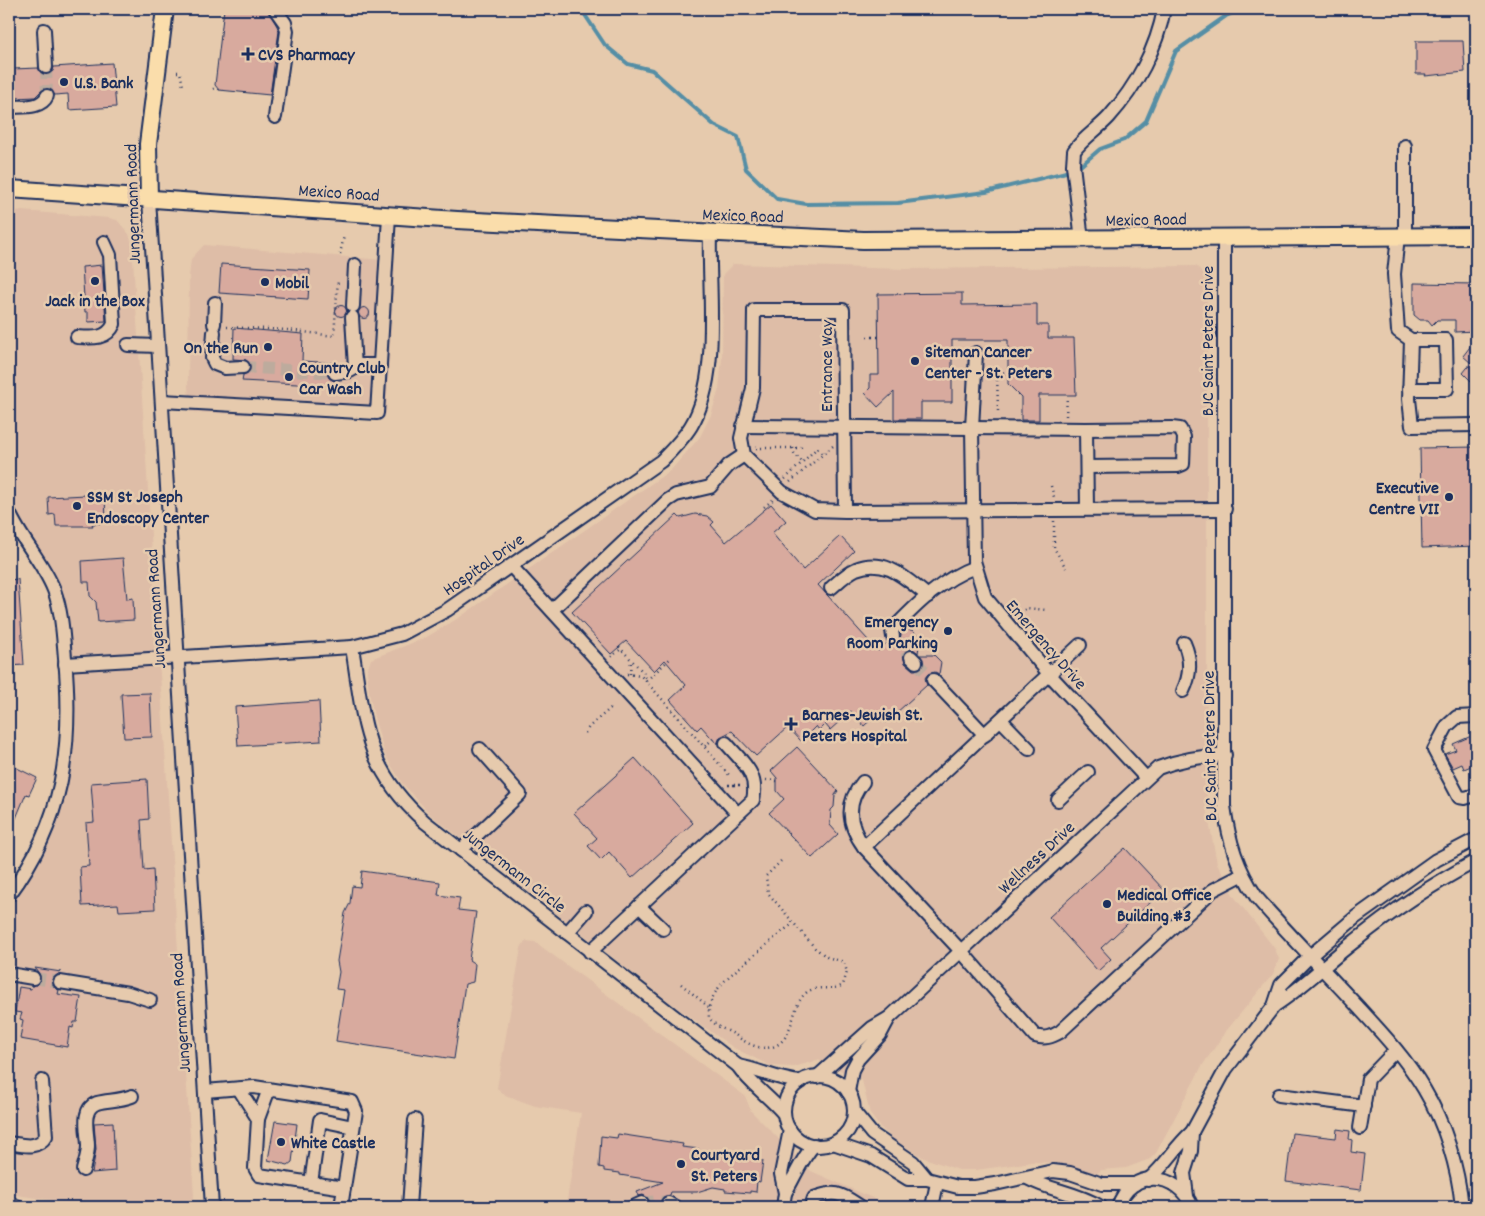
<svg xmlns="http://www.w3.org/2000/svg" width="1485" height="1216" font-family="Dekko,sans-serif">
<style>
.built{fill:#debda7}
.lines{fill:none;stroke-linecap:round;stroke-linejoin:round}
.stream{stroke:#558ea5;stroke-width:4}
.building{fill:#d8aa9e;stroke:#1b2f5e}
.minor-tunnel{stroke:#bdab9d;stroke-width:12;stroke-dasharray:12 6;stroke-linecap:butt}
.minor-casing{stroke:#1b2f5e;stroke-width:16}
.major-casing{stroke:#1b2f5e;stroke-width:20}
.path{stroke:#1b2f5e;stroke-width:2.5;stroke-dasharray:1 4;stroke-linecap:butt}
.minor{stroke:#e6caad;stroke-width:12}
.major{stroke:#faddab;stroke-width:16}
.poi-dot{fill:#1b2f5e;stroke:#e6caad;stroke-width:2}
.labels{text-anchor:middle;stroke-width:5;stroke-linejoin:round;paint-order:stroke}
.poi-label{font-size:18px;font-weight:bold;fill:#1b2f5e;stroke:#e6caad;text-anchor:start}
.street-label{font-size:18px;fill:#1b2f5e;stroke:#e6caad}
</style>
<rect width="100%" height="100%" fill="#e6caad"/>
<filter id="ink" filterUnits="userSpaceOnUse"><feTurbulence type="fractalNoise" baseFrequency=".02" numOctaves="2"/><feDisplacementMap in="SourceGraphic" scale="10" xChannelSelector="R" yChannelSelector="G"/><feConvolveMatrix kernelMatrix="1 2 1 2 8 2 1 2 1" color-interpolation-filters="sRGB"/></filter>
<g filter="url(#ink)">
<g class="built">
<path d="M9 210 109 218 117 220 129 234 132 244 194 1196 188 1207H101L9 1194V903L40 854 52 831 62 805 69 779 74 746 75 711 71 643 65 604 57 581 21 519 9 486Z"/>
<path d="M204 245 395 261 386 413 376 419 190 412 188 386 189 277 191 259Z"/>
<path d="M733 264 905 269 1196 266 1205 274 1207 283V812L1217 863 1233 895 1275 949 1279 959 1273 974 1227 1030 1202 1066 1156 1153 1150 1159 1126 1168 1101 1170 1096 1175 1056 1163 1032 1162 976 1170H959L924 1158 893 1139 879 1126 870 1114 862 1080 818 1060 794 1067 771 1066 734 1048 676 1007 431 815 402 783 385 755 374 717 369 692 367 671 371 659 425 638 460 617 671 470 700 437 711 415 719 389 722 359 723 274Z"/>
<path d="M525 941 535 942 745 1096 751 1111 811 1171 893 1207H566L581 1113 535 1106 505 1095 497 1088 521 948Z"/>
</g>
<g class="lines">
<g class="stream">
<path d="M581 9 605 45 628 64 652 70 714 125 738 137 746 169 777 199 806 204 898 203 986 192 1066 172"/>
<path d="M1078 168 1100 149 1124 140 1146 121 1176 51 1226 16 1242 9"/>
</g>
</g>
<g class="building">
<path d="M224 9H267L277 26 279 31 270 95 219 90 215 85Z"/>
<path d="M1416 41H1463L1465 72 1425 76 1426 74H1416Z"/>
<path d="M112 63 116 107 69 110 68 94 55 95 48 88 43 89 35 97 15 98 13 69 38 68 42 74 47 75 53 71 54 67Z"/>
<path d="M221 264 310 270 308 299 219 293Z"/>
<path d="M102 265 106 321 88 322V312H85L82 267Z"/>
<path d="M1414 283 1476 284V331L1455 332V320H1437L1432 325 1428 320H1420L1414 315Z"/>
<path d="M962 293V305L1037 304V325H1048V338H1074L1076 395H1039V420H1021V397L1008 384V340H952V402H921V419H894V392L878 407 865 393 870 388V375H879L878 294Z"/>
<circle cx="341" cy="311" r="5.5"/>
<circle cx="364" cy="313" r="5.5"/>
<path d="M234 328 303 334 302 361 336 363 330 367 327 374 329 378 334 381V386L242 381 243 375 248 373 251 366 246 360 233 359Z"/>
<path d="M1476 339V386L1463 373 1471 363 1463 356Z"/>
<path d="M1476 447V546L1422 548 1420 448Z"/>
<path d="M105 494 106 523 92 524 93 526H56L55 514 49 515 48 497Z"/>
<path d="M771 504 786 521 772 533 803 570 840 536 854 551 818 585 878 651 887 643 894 645 898 643 903 630H912L920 639 918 653 913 649 906 651 903 655 905 663 913 670H919L924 664 920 655H934L941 662 939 674 935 672 928 674 925 678 927 685 885 723 877 714 864 726 851 711 830 730 825 724 819 730 816 726 801 741 788 727 756 756 732 731 720 737 717 744 701 726 697 730 670 700 686 685 665 660 654 671 626 641 611 654 572 612 677 515 680 518 695 514 707 516 714 522 711 525 726 542Z"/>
<path d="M123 558 127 599 133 598 134 620 98 622 96 602 90 596 89 582H83L82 561Z"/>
<path d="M18 579 24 665 9 666V580Z"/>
<path d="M150 693 152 737 124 738 121 694Z"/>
<path d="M319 701 321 741 238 746 235 707Z"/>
<path d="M1476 734V764L1464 769 1462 764 1453 768 1445 754 1456 750 1453 744Z"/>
<path d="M797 747 838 791 835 795 834 807 831 810 830 825 838 834 812 858 769 813 784 799 777 791V778L771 771Z"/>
<path d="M635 758 693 823 632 878 609 852 601 860 588 846 597 838 574 813Z"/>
<path d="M9 764 37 778 29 795 26 794 9 835Z"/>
<path d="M147 779 149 819 141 820 144 870 153 869 155 909 119 911 118 904 82 906 80 867 89 866 86 823 94 822 91 783Z"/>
<path d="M1125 848 1164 890 1101 948 1111 959 1098 971 1049 917Z"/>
<path d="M362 871 440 882 438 895 460 898 458 910 476 912 469 960 475 964 473 982 465 984 454 1059 336 1041 344 990 336 989 339 972 337 961 345 913 350 903 352 886 360 887Z"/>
<path d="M35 968 61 972 54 977 52 981 55 988 59 990 58 994 81 997 77 1022H74L73 1028 70 1027 67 1047 20 1039 23 1020 20 1019 22 1013 15 1012 19 987 31 989 32 986 40 983 41 976Z"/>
<path d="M275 1121 297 1124 292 1162 288 1165 268 1160Z"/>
<path d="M113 1122 115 1171 92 1173 96 1149 94 1123Z"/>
<path d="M1337 1129 1350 1131 1349 1139 1352 1140 1351 1152 1365 1154 1361 1190 1286 1181 1292 1133 1336 1138Z"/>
<path d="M618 1134 683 1144 682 1147 699 1149 698 1151 730 1156 731 1154 763 1161 760 1182 757 1181 756 1192 750 1191V1193L725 1191V1189L713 1187 697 1192H671L670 1195 661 1199V1207H649V1199L643 1195 639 1196 637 1192 663 1182 620 1175V1173L604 1171V1168L599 1167 601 1136 617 1138Z"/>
</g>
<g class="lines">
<g class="minor-tunnel">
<path d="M46 67 47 96"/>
<path d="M243 367 335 373"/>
<path d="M893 637 911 657"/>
<path d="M916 662 933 680"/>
<path d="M33 978 60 982"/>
<path d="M642 1203 657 1201 668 1203"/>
</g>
<g class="minor-casing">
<g id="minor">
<path d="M44 30 46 67"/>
<path d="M9 107C22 106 41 109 47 96"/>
<path d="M275 117 287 31 285 23 275 9"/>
<path d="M149 199 212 1207"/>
<path d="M1398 236 1394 274 1398 331 1411 340 1409 399 1412 426 1476 425"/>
<path d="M1405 236V146"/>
<path d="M1224 237V806C1229 842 1237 868 1257 898 1290 936 1326 972 1360 1009 1383 1034 1407 1060 1424 1089 1445 1124 1458 1167 1462 1207"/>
<path d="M1082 240 1073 165 1074 151C1083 138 1098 129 1109 117 1136 87 1157 48 1164 9"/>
<path d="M353 306 355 265"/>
<path d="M352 317 355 368"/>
<path d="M214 324 215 303"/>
<path d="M214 332 212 358 215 364 225 368 243 367"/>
<path d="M77 337C91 338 107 340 114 324L110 255 104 242"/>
<path d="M128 345 158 346"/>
<path d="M976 353 972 428 974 561 985 597 1050 675 1146 778"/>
<path d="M335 373 350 371 360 365H380"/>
<path d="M1409 389H1447L1446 340H1411"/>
<path d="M162 401 377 413 389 216"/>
<path d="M743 426 1086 429 1087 509"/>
<path d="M1086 429 1172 428 1180 429 1184 437 1183 464 1178 466 1087 467"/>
<path d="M845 511 843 310H754L753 388 741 438 744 455 782 492 815 510 845 511 1225 509"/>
<path d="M9 512C21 540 43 562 54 590 62 612 63 635 65 658 73 747 64 821 9 895"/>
<path d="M511 566 737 813"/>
<path d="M831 588C838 582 847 573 856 569 886 557 906 579 928 596"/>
<path d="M552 610 668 500 676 495 710 487 729 465 744 455"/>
<path d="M893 637 892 630C916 605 942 579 975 567"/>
<path d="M352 647C364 722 364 768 425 822L738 1066C750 1084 770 1097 784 1114"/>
<path d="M911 657 916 662"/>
<path d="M65 664 352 647 402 634 447 610 661 461C672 450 683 439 691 426 721 376 708 292 710 234"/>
<path d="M933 680 985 735"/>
<path d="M1183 691C1191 675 1191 659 1184 643"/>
<path d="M1476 716 1457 717 1447 726 1434 750 1459 797 1465 798 1476 795"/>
<path d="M1001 720 1029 749"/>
<path d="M863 782C845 803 848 825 864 847L961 951 1035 1036C1045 1039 1051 1037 1060 1032L1213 890 1242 875"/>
<path d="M1058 800 1088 772"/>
<path d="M864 847 1080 645"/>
<path d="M461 850 520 794 480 749"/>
<path d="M639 906 663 929"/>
<path d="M567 933 586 911"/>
<path d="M590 952 753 800C759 773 742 762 726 743"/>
<path d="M9 974 33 978"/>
<path d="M60 982 128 993 150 1000"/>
<path d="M1274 1006C1304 987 1327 962 1355 941 1393 910 1433 884 1476 861"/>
<path d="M738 1066C760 1070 778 1080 801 1082"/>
<circle cx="819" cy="1111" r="35"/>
<path d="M817 1077 872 1028 889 1018 1158 768C1181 759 1201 756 1225 755"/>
<path d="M239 1089 258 1119 255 1168 259 1175 344 1188"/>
<path d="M205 1091 254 1087 352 1102 356 1111 341 1207"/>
<path d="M848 1092 852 1070 858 1059 880 1035 889 1018"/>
<path d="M1279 1095 1364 1106"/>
<path d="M854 1112 872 1134 913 1162 927 1179"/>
<path d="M258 1119 269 1089"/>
<path d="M1360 1128 1368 1079 1396 1050"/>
<path d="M9 1143C23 1145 37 1150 46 1136L42 1081"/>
<path d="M833 1143 871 1156 908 1179H927L958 1187H975L995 1184 1053 1171 1070 1173 1102 1184H1135"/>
<path d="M83 1170C85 1162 88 1154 88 1146 88 1133 80 1109 97 1103 108 1100 119 1101 132 1096"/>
<path d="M1027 1178C1051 1191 1076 1192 1101 1207"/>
<path d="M1148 1180C1167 1164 1174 1148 1192 1132"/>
<path d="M311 1183 320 1120 353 1127"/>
<path d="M785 1193C795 1177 801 1159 814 1145"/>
<path d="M1187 1196 1184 1173 1191 1151 1192 1132 1226 1069 1274 1006 1281 985 1310 956 1356 917 1436 860 1476 839"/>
<path d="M668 1203 675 1207"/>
<path d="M409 1207 415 1120"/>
<path d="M633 1207 642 1203"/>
<path d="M783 1207 785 1193 781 1174 790 1130"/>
<path d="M811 1207 814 1198C837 1189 842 1195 861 1207"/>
<path d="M932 1207 937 1183"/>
<path d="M1118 1207C1130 1168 1178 1171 1192 1207"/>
</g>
</g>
<g class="major-casing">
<g id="major">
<path d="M9 189 457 220 863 240 1476 236"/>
<path d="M149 199 148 144 165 9"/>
<path d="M9 1206 14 1207"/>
</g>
</g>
<g class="path">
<path d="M177 72H180L183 86"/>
<path d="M213 89 217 87"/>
<path d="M340 254 344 236"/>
<path d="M227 327 288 330 334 336 338 279"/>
<path d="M867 337H879"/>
<path d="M998 411 997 372 1008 373"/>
<path d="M1066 416 1067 396"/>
<path d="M756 448H800L802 446"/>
<path d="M793 448 794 453 802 462"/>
<path d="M785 479 817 448 823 454"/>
<path d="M790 482 833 446"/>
<path d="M1051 486 1054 497"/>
<path d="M764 507 774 499"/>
<path d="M1054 521V548L1066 568"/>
<path d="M1016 616 1027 608 1047 610"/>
<path d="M619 647 644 673 646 681 672 657"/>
<path d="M611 657 621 649"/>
<path d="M627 674 641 676 646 681 730 776"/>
<path d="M630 674 631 660"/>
<path d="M585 733 589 727 613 706"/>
<path d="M705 746 713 739"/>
<path d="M766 780 777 781"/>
<path d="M728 785H742"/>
<path d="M729 785H741"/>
<path d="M781 861 766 876 768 893 815 948 827 957 844 962 847 972 843 985C832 992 816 984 806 993 796 1001 795 1016 790 1027 781 1055 757 1051 738 1037 728 1029 719 1030 709 1018 706 990 735 972 753 956 767 945 779 933 793 924"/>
<path d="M681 984 710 1008"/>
</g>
<use href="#minor" class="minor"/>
<use href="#major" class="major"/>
</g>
</g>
<g class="poi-dot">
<path d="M245.5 46.5h5v5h5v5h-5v5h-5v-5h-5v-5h5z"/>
<circle cx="64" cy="82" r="5"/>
<circle cx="95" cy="281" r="5"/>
<circle cx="265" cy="282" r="5"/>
<circle cx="268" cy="347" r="5"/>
<circle cx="915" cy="361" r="5"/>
<circle cx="289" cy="377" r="5"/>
<circle cx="1449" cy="497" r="5"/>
<circle cx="77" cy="506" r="5"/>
<circle cx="948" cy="631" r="5"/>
<path d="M788.5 716.5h5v5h5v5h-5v5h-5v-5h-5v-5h5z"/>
<circle cx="1107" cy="904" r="5"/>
<circle cx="281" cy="1142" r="5"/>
<circle cx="681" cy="1164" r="5"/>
</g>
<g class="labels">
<g class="poi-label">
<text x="258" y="60">CVS Pharmacy</text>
<text x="74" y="88">U.S. Bank</text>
<text x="275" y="288">Mobil</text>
<text x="95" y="306" text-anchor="middle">Jack in the Box</text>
<text x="258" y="353" text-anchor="end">On the Run</text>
<text x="925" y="357">Siteman Cancer<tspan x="925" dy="21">Center - St. Peters</tspan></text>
<text x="299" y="373">Country Club<tspan x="299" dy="21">Car Wash</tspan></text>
<text x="1439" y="493" text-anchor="end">Executive<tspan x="1439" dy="21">Centre VII</tspan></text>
<text x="87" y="502">SSM St Joseph<tspan x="87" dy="21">Endoscopy Center</tspan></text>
<text x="938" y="627" text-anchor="end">Emergency<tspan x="938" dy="21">Room Parking</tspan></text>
<text x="802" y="720">Barnes-Jewish St.<tspan x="802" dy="21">Peters Hospital</tspan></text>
<text x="1117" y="900">Medical Office<tspan x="1117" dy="21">Building #3</tspan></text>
<text x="291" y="1148">White Castle</text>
<text x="691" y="1160">Courtyard<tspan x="691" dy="21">St. Peters</tspan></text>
</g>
<g class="street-label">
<text transform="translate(339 192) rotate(4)" y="6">Mexico Road</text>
<text transform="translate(132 204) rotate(-92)" y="6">Jungermann Road</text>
<text transform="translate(743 215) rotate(2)" y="6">Mexico Road</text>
<text transform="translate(1146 219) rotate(-1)" y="6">Mexico Road</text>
<text transform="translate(1207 341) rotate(-90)" y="6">BJC Saint Peters Drive</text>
<text transform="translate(826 366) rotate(-90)" y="6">Entrance Way</text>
<text transform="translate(483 564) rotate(-35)" y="6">Hospital Drive</text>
<text transform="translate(155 609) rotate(-94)" y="6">Jungermann Road</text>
<text transform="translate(1047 644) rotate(49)" y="6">Emergency Drive</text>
<text transform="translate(1209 746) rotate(-91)" y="6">BJC Saint Peters Drive</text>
<text transform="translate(1036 857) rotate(-43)" y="6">Wellness Drive</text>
<text transform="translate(515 870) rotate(38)" y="6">Jungermann Circle</text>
<text transform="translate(180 1013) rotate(-94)" y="6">Jungermann Road</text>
</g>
</g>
<rect width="1485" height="1216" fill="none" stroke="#e6caad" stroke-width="30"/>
<rect x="15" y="15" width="1455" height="1186" fill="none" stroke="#1b2f5e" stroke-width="2" filter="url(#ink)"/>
</svg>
